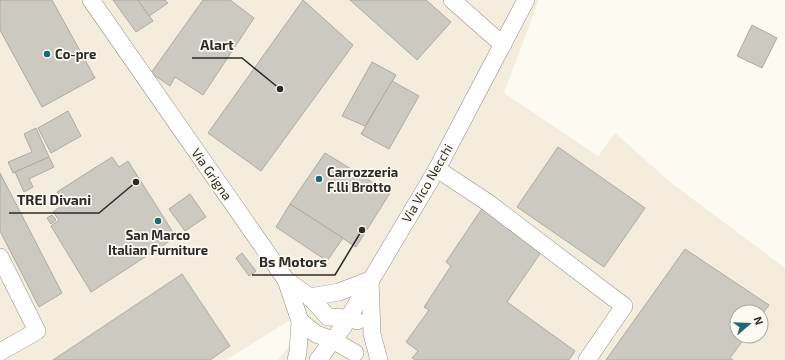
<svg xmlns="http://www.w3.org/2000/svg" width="785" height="360" font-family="'Exo 2',sans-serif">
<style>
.built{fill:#f4edde;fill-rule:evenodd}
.building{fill:#ccc9c1;stroke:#aeaaa2}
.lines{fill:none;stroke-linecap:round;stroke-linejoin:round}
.minor-casing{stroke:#938f88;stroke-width:18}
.minor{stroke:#fff;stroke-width:17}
.poi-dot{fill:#1d6872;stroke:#fdfaf2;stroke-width:1.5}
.labels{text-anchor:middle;stroke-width:3.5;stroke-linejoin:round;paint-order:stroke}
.poi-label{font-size:13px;font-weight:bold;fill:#2c2a27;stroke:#fdfaf2;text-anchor:start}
.street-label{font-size:13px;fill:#2c2a27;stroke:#fdfaf2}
.leader{fill:none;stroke:#2c2a27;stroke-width:1.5}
.callout-dot{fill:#2c2a27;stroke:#fdfaf2;stroke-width:1.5}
.callout-label{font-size:14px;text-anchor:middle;font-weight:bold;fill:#2c2a27;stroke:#fdfaf2;stroke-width:3.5;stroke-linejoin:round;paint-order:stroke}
</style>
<rect width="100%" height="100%" fill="#fdfaf2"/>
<path class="built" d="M0 0H539L504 93 598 156 615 133 670 182 785 268V360H278L297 336 290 320 226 360H0ZM737 312H761V336H737Z"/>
<g class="building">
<path d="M0 0H52L95 78 42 107 0 30Z"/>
<path d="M113 0H138L153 21 136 32Z"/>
<path d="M138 0H165L168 3 149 16Z"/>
<path d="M203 0H230L254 18 203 95 175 77 170 86 151 73Z"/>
<path d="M303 0 353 45 261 171 208 133Z"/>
<path d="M350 0H426L451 22 417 60Z"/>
<path d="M752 25 777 38 762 68 737 56Z"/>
<path d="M372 62 396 75 365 126 342 116Z"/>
<path d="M392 81 419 96 389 149 361 134Z"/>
<path d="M68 111 81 136 51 153 38 128Z"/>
<path d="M36 128 49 157 13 173 8 162 32 152 24 134Z"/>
<path d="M558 147 645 208 604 267 517 207Z"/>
<path d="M325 153 390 193 356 247 290 204Z"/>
<path d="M49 157 54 167 29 179 33 187 24 192 15 172Z"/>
<path d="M112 157 119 167 128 161 176 237 91 292 51 226 59 220 53 212 65 203 57 192Z"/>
<path d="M0 173 62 293 39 307 0 231Z"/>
<path d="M190 194 206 217 185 231 169 209Z"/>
<path d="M290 204 343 238 327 261 276 227Z"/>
<path d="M483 207 544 248 507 302 575 351 569 360H416L412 358 418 351 406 342 429 310 424 307 451 266 446 262Z"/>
<path d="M52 215 56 220 51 224 47 218Z"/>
<path d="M685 249 769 305 761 316V312H737V336H746L730 358 733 360H606Z"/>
<path d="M242 253 256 271 249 276 236 258Z"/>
<path d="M182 274 230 346 210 360H53Z"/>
</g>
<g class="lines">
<g class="minor-casing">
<g id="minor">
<path d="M91 0 286 280 300 321 298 352 296 360"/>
<path d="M452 0 503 45"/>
<path d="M437 169 487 202 624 306 587 360"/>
<path d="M0 257 37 331 0 352"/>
<path d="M286 280 310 297 339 292 370 280 372 334 379 360"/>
<path d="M310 297 328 317 348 318 357 321"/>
<path d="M300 321 316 334 333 340 355 353"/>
<path d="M318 360 343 327 437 169 526 0"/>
</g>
</g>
<use href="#minor" class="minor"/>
</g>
<g class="poi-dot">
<circle cx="47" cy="54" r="4"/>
<circle cx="319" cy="179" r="4"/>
<circle cx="158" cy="221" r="4"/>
</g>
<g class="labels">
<g class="poi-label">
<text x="55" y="59">Co-pre</text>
<text x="327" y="177">Carrozzeria<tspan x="327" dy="15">F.lli Brotto</tspan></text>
<text x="158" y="240" text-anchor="middle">San Marco<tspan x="158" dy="15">Italian Furniture</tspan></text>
</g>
<g class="street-label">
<text transform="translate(212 174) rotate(55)" y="5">Via Grigna</text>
<text transform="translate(427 183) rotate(-60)" y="5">Via Vico Necchi</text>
</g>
</g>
<path class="leader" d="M280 89L242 58H192M136 182L99 213H9M362 230L335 275H252"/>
<g class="callout-dot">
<circle cx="280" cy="89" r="4"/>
<circle cx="136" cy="182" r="4"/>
<circle cx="362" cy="230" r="4"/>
</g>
<g class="callout-label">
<text x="217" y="50">Alart</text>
<text x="54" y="205">TREI Divani</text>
<text x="293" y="267">Bs Motors</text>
</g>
<g transform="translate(749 324) rotate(71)"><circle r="19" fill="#fdfaf2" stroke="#a9a7a1"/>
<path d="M0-3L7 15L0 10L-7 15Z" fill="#1d6872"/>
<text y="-6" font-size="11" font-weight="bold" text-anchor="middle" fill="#2c2a27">N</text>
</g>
</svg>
